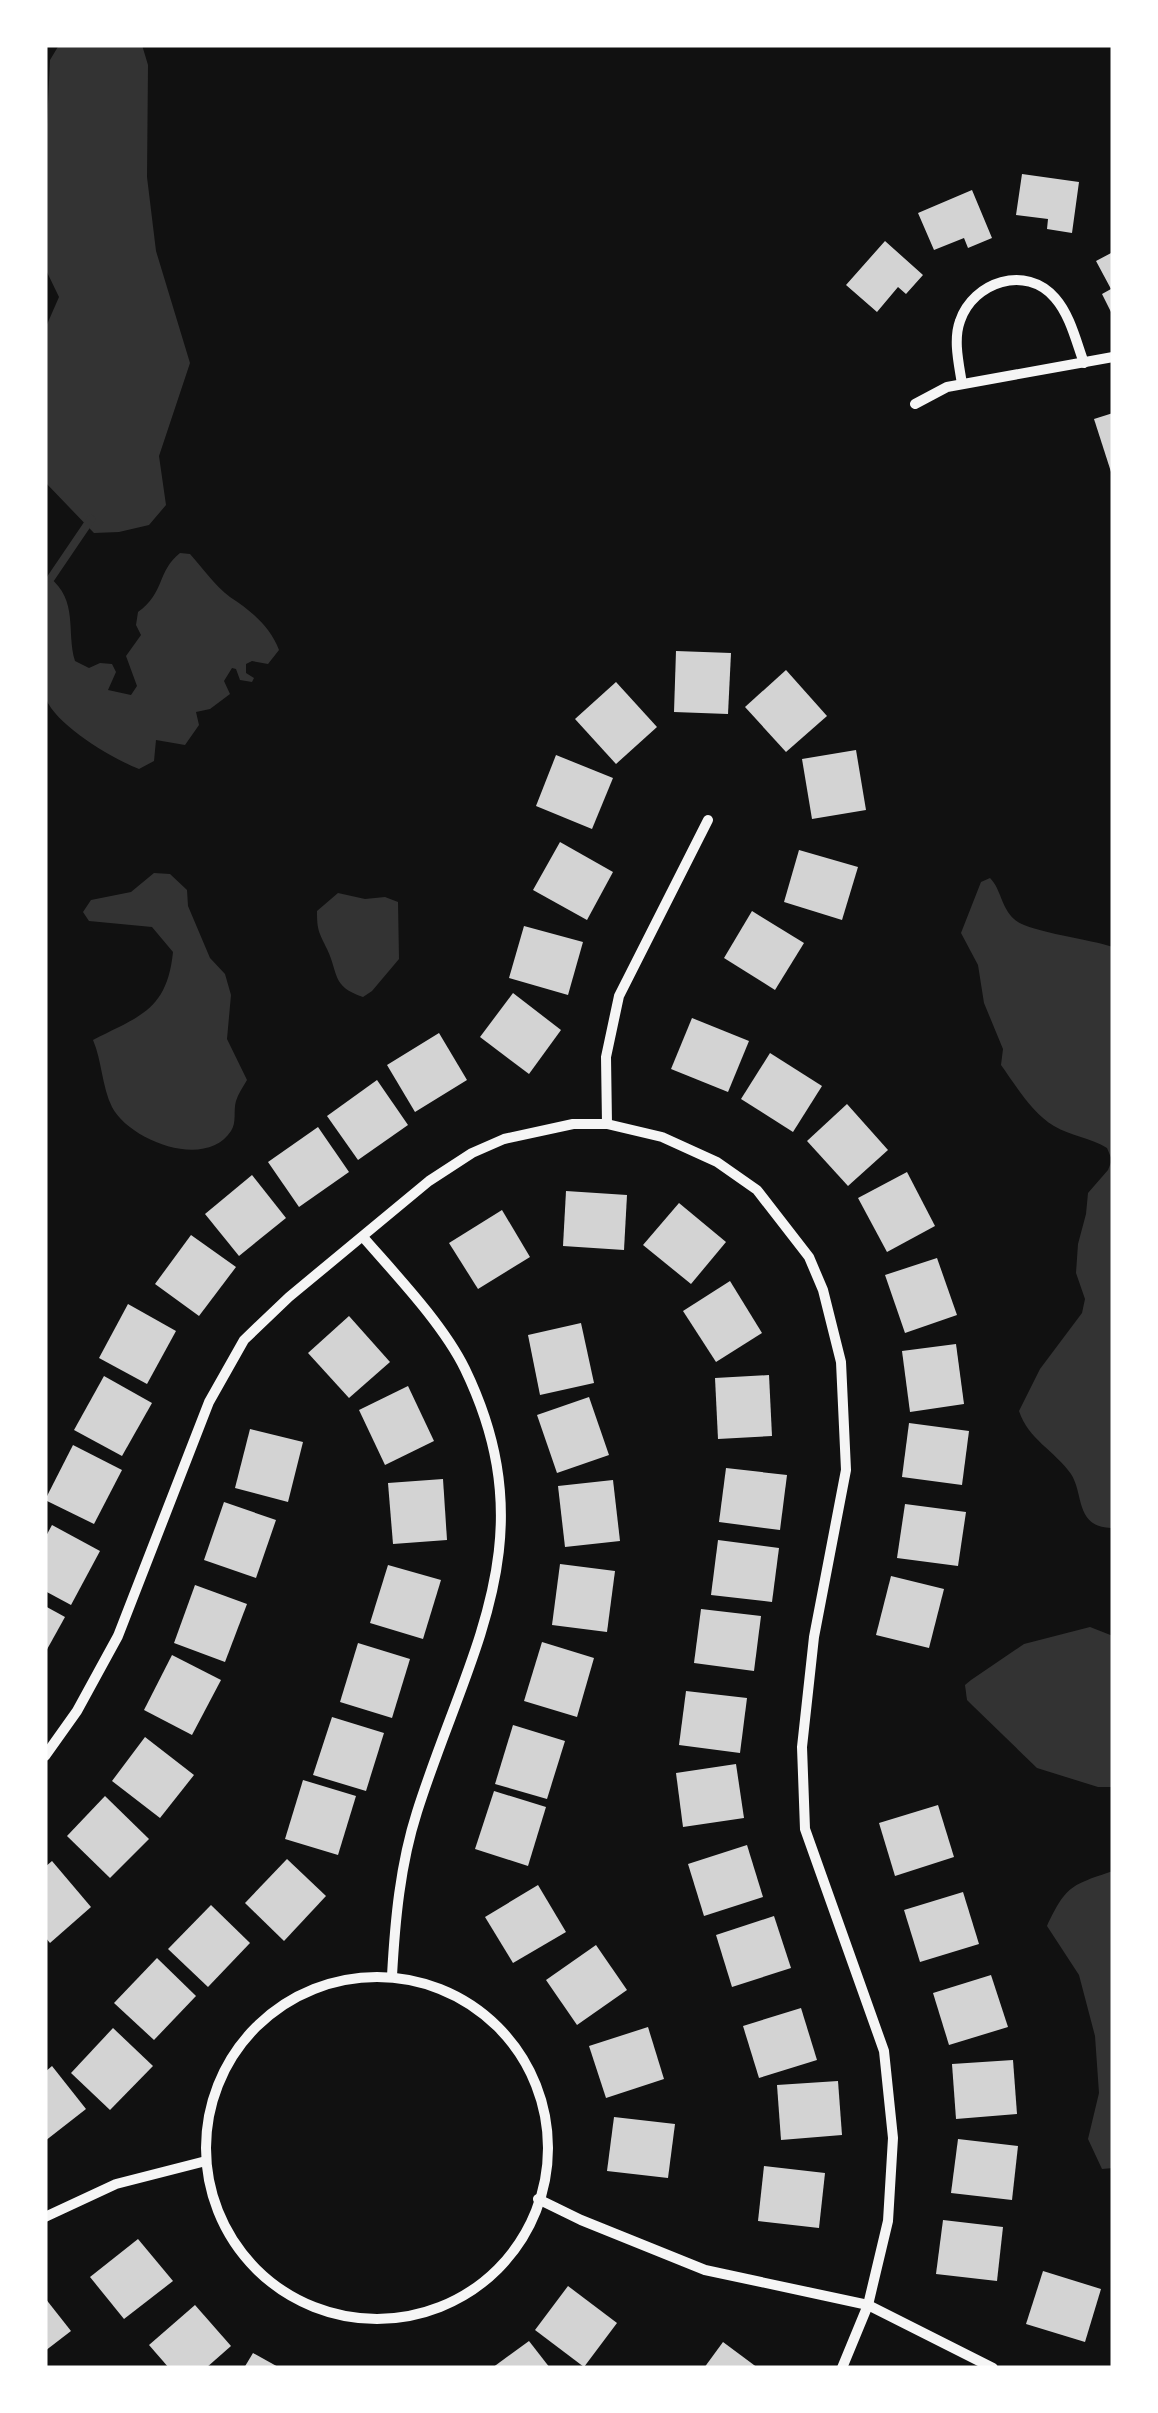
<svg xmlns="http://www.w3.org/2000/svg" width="1158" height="2413" font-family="Manrope,sans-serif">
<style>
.water{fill:#333}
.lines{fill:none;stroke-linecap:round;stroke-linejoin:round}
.stream{stroke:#333;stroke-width:8}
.building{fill:#d3d3d3}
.minor{stroke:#f5f5f5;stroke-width:10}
</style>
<rect width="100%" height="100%" fill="#111"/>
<g class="water">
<path d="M59 45H142L148 65 147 177 156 251 190 363 159 456 166 505 149 525 119 532 94 533 45 482V329L59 297 45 268V168L50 60Z"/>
<path d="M180 553 190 554C202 567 215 586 230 597 250 610 270 626 279 650L268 664 252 661 246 664V673L254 678 252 682 240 680 236 669 232 668 224 681 230 694 210 709 196 712 199 725 185 745 156 740 154 761 139 769C113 759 57 726 46 699 40 685 45 602 45 580L49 577C79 601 66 631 75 661L89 668 100 663 112 664 116 672 108 690 131 695 137 686 126 656 141 635 136 625 138 612C165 593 157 571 180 553Z"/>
<path d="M154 873 170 874 187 890 188 906 210 958 225 974 231 995 227 1039 247 1080C243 1087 238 1094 236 1101 233 1111 237 1122 231 1131 206 1170 130 1141 112 1107 102 1087 102 1061 93 1040 139 1016 167 1011 173 952L152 927 89 921 83 912 91 900 131 892Z"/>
<path d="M990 878C1001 889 1001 907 1014 919 1027 932 1091 939 1113 947L1111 1528C1075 1527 1084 1494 1071 1474 1055 1451 1028 1439 1019 1411L1040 1369 1082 1313 1085 1299 1076 1273 1078 1244 1086 1214 1088 1193 1108 1170 1112 1160 1107 1148C1091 1138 1071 1136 1054 1126 1032 1113 1016 1086 1001 1065L1003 1049 984 1003 978 965 961 933 981 882Z"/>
<path d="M338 893 365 899 385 897 398 902 399 959 372 991 363 997C331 986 339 974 327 949 319 932 317 931 317 911Z"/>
<path d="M1090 1627 1113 1636V1787H1098L1037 1768 972 1705 967 1700 965 1685 971 1680 1024 1644Z"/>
<path d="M1113 1871V2168L1102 2169 1088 2139 1099 2093 1095 2036 1079 1975 1047 1926C1066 1886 1071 1885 1113 1871Z"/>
</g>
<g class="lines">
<path class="stream" d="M51 578 91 519"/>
</g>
<g class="building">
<path d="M1022 174 1079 182 1072 233 1047 229 1048 219 1016 215Z"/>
<path d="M972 190 992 238 968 248 964 238 934 250 918 213Z"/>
<path d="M885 241 923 275 906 294 898 287 877 312 846 285Z"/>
<path d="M1113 252V316L1102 294 1111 289 1096 261Z"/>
<path d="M1113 413V475H1112L1094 419Z"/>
<path d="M676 651 731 653 728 714 674 712Z"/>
<path d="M786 670 827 716 786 752 745 707Z"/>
<path d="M616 682 657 727 616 764 575 719Z"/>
<path d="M856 750 866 810 812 819 802 759Z"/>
<path d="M556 755 613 778 592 829 536 806Z"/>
<path d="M560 842 613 872 587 920 533 890Z"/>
<path d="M799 850 858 867 842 920 784 902Z"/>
<path d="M752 911 804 943 775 990 724 958Z"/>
<path d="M524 926 583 942 568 995 509 978Z"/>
<path d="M513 993 561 1030 529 1074 480 1037Z"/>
<path d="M692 1018 749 1041 728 1092 671 1069Z"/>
<path d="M439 1033 467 1080 415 1112 387 1065Z"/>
<path d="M770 1053 822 1086 793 1132 741 1099Z"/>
<path d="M377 1080 408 1125 358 1160 327 1116Z"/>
<path d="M847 1104 888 1150 848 1186 807 1141Z"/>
<path d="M318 1127 349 1172 299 1207 268 1162Z"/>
<path d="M907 1172 935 1226 887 1252 858 1198Z"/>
<path d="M252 1175 286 1218 239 1256 205 1214Z"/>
<path d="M566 1191 627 1195 624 1250 563 1246Z"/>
<path d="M679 1203 726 1242 691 1284 643 1245Z"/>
<path d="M502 1210 530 1257 478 1289 449 1243Z"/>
<path d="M191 1235 236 1267 199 1316 155 1284Z"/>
<path d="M937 1258 957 1315 905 1333 885 1275Z"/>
<path d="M730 1281 762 1333 716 1362 683 1311Z"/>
<path d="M128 1304 176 1331 147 1384 99 1358Z"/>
<path d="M349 1316 390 1362 349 1398 308 1353Z"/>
<path d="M581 1323 594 1383 540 1395 528 1335Z"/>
<path d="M956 1344 964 1404 910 1412 902 1351Z"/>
<path d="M769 1375 772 1436 718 1439 715 1378Z"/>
<path d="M104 1376 152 1403 122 1456 74 1430Z"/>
<path d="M408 1386 434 1441 385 1465 359 1410Z"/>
<path d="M589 1397 609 1455 557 1473 537 1415Z"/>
<path d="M909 1423 969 1431 962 1485 902 1477Z"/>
<path d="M250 1429 303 1442 288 1502 235 1488Z"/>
<path d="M73 1445 122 1470 94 1524 45 1500Z"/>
<path d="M726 1468 787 1475 780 1530 719 1522Z"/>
<path d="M443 1479 447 1540 393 1544 388 1483Z"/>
<path d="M613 1480 620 1541 565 1547 558 1486Z"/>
<path d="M224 1502 276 1520 256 1578 204 1560Z"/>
<path d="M905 1504 966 1512 958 1566 897 1558Z"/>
<path d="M52 1525 100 1551 71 1605 45 1591V1538Z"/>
<path d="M718 1540 779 1548 772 1602 711 1595Z"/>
<path d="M560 1564 615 1571 607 1632 552 1625Z"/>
<path d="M388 1565 441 1580 423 1639 370 1623Z"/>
<path d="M891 1576 944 1589 929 1648 876 1635Z"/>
<path d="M195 1585 247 1604 225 1662 174 1643Z"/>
<path d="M45 1606 65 1617 45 1653Z"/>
<path d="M701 1609 761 1616 754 1671 694 1663Z"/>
<path d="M542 1642 594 1658 577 1717 524 1701Z"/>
<path d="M358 1643 410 1659 392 1718 340 1702Z"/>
<path d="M172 1655 221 1680 192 1735 144 1710Z"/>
<path d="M686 1691 747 1698 740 1753 679 1745Z"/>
<path d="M332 1717 384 1733 366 1791 313 1775Z"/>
<path d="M513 1725 565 1741 547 1799 495 1784Z"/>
<path d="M145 1737 194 1775 160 1818 112 1781Z"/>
<path d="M736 1764 744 1818 683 1827 676 1773Z"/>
<path d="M303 1780 356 1796 338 1855 285 1839Z"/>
<path d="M494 1791 546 1807 528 1866 475 1849Z"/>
<path d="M105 1796 149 1839 110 1878 67 1836Z"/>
<path d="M938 1805 954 1857 895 1876 879 1823Z"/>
<path d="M747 1845 763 1897 704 1916 688 1864Z"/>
<path d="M287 1859 326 1896 284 1941 245 1903Z"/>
<path d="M52 1861 91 1907 50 1943 45 1937V1867Z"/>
<path d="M538 1885 566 1932 513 1963 485 1917Z"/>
<path d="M963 1892 979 1944 920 1962 904 1910Z"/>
<path d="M211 1905 250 1943 208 1987 168 1949Z"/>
<path d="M774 1916 791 1968 732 1987 716 1935Z"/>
<path d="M596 1945 627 1990 577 2025 546 1980Z"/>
<path d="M157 1958 196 1996 154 2040 114 2003Z"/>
<path d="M991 1975 1008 2027 949 2045 933 1993Z"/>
<path d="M801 2008 817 2060 759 2078 743 2026Z"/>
<path d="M648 2027 664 2079 606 2098 589 2046Z"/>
<path d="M113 2028 153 2066 110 2110 71 2073Z"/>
<path d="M1013 2060 1017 2114 956 2119 952 2064Z"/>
<path d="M52 2066 86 2109 45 2141V2072Z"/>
<path d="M838 2081 842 2135 781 2140 777 2085Z"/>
<path d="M614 2117 675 2124 668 2178 607 2171Z"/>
<path d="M958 2139 1018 2146 1012 2200 951 2193Z"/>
<path d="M764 2166 825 2173 819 2228 758 2221Z"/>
<path d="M943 2220 1003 2227 997 2281 936 2274Z"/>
<path d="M138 2239 173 2281 124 2319 90 2277Z"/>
<path d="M1043 2271 1101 2289 1085 2342 1026 2324Z"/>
<path d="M568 2286 617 2323 584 2367 535 2330Z"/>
<path d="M45 2298 71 2331 45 2351Z"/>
<path d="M195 2305 231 2346 206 2368H169L149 2345Z"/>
<path d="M529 2341 550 2368H492Z"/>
<path d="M723 2342 758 2368H704Z"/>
<path d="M253 2353 280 2368H244Z"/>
</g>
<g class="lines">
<g class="minor">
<path d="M962 384C959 364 953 340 960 321 973 282 1026 264 1055 298 1070 315 1076 341 1084 363"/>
<path d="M915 404 947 387 1113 357"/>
<path d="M607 1124 606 1057 619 996 708 820"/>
<path d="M363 1237C396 1275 443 1324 465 1369 548 1541 468 1651 417 1812 400 1865 395 1921 392 1976"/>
<path d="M45 1756 77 1711 118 1636 209 1402 244 1340 289 1297 429 1181 472 1153 504 1139 573 1124H607L662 1137 717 1162 757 1190 809 1257 823 1290 841 1362 846 1470 814 1637 802 1747 805 1829 884 2051 893 2138 888 2221 868 2305 842 2368"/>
<circle cx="377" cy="2148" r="171"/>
<path d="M538 2199 581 2220 705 2270 868 2305 993 2368"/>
<path d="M45 2217 116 2184 202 2162"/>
</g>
</g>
<rect width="1158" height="2413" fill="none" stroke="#ffffff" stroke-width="95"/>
</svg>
